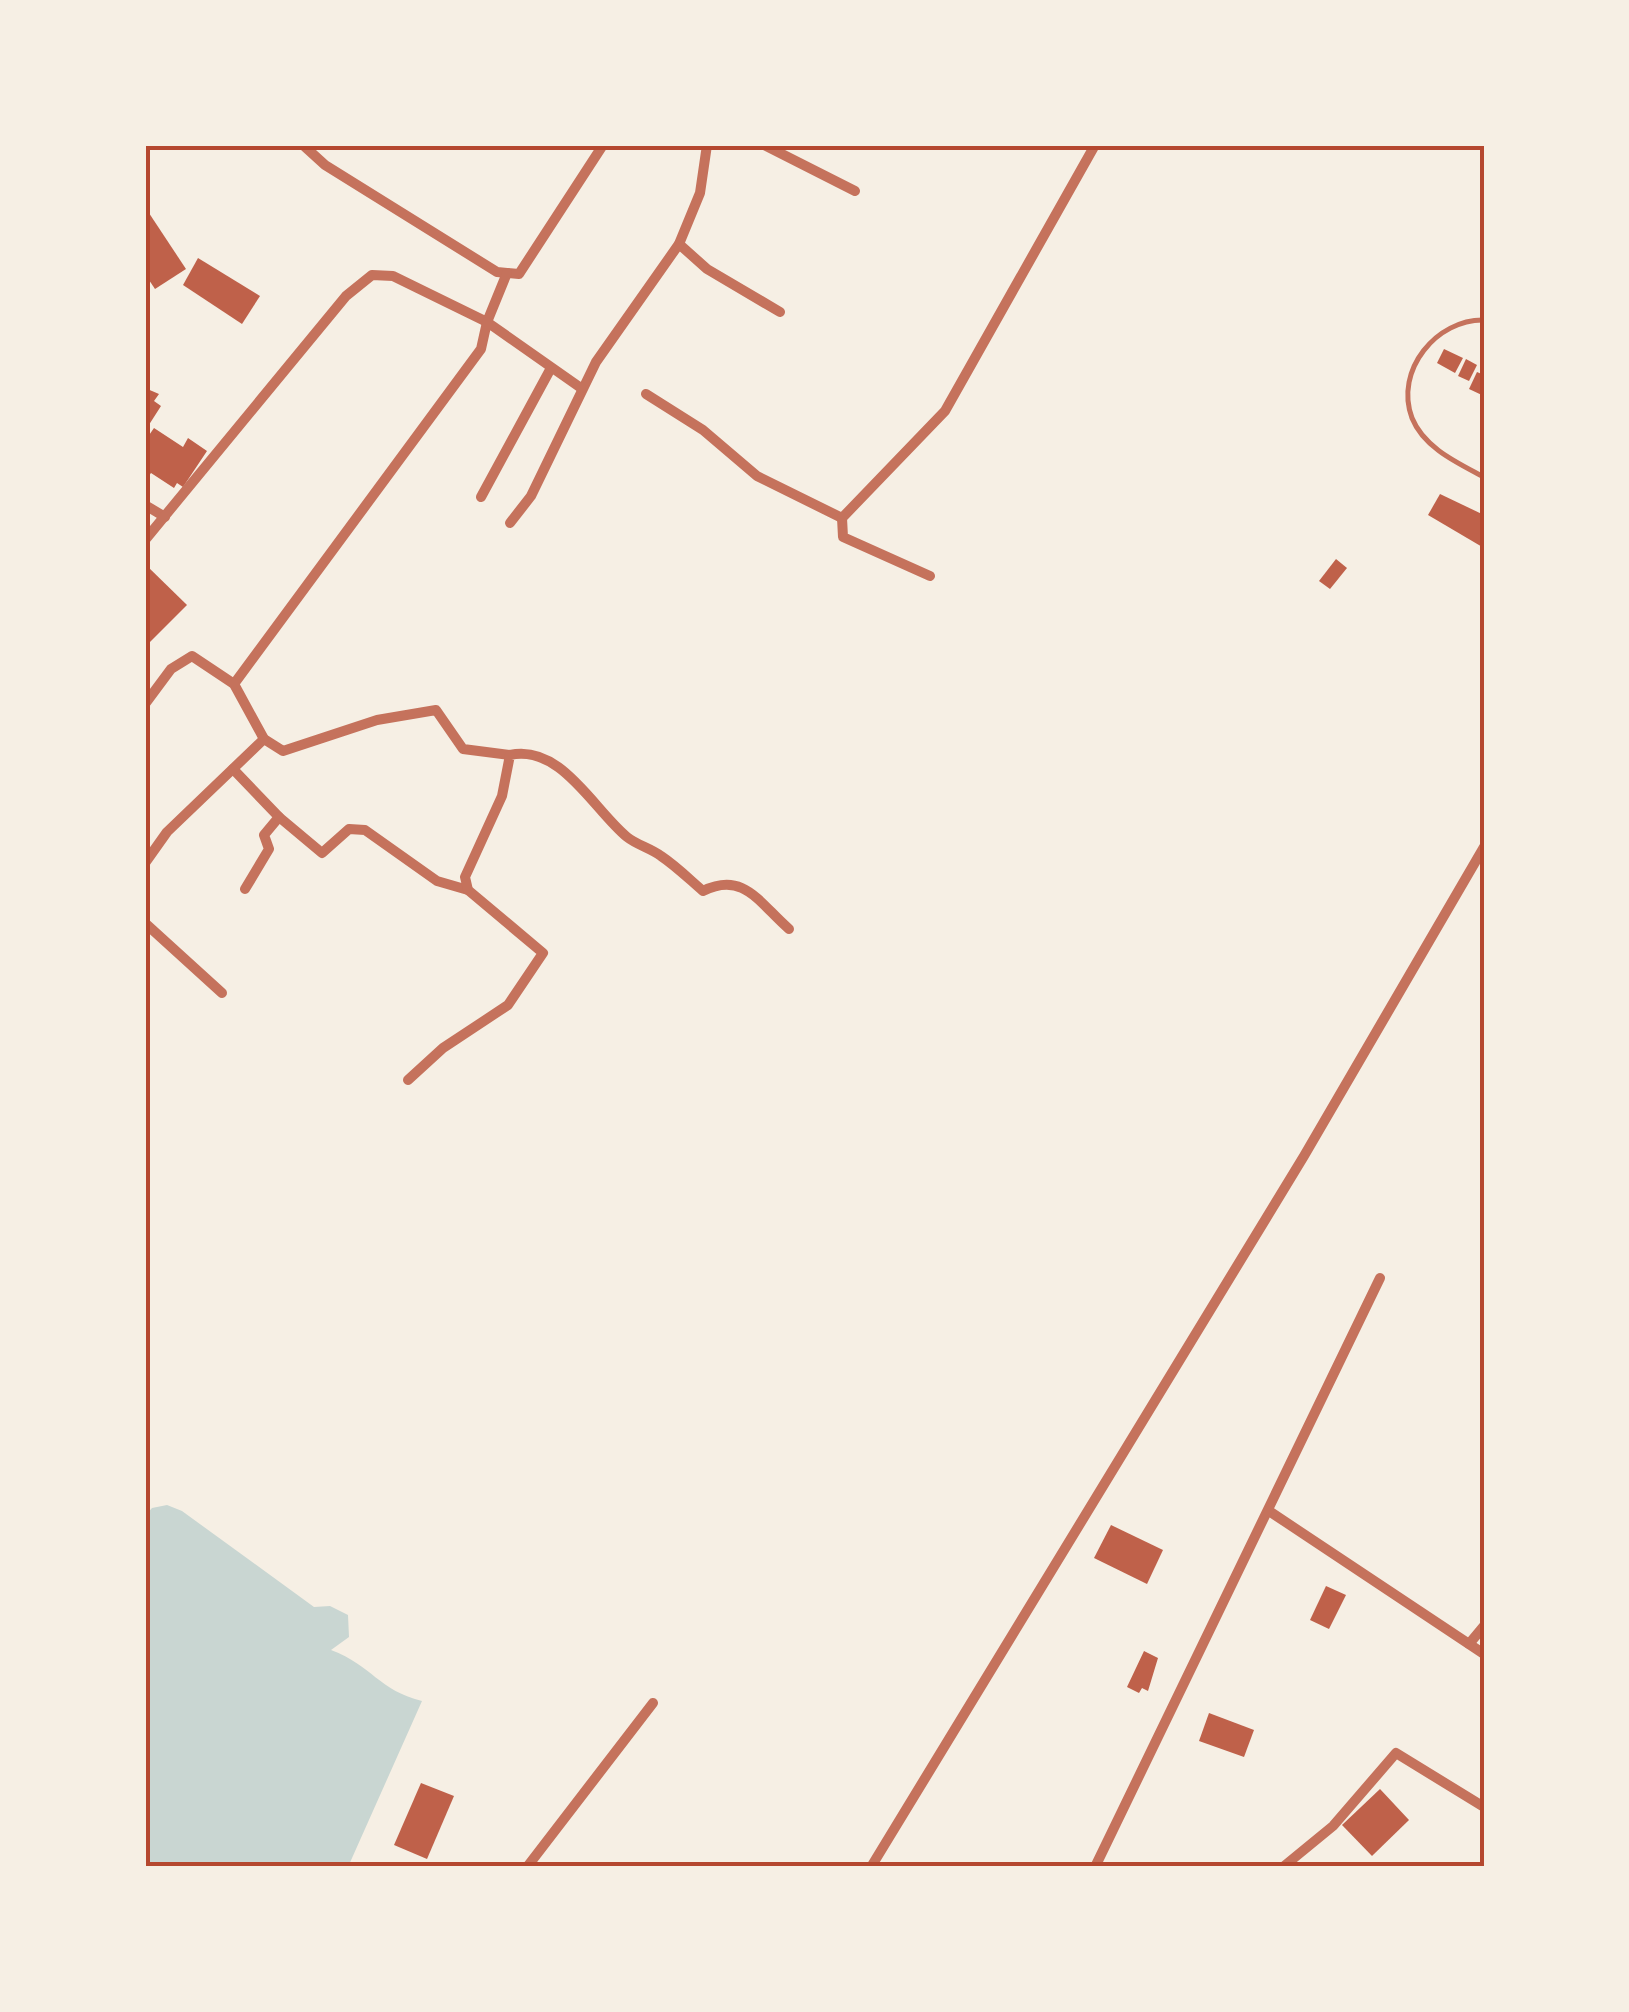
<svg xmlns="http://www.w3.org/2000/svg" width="1629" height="2012" font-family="Commissioner,sans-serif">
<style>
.water{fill:#c9d6d2}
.building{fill:#bf614a}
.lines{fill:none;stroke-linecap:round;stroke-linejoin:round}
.service{stroke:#c5725c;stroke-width:5}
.minor{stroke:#c5725c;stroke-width:10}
.neatline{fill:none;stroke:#b5482f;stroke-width:4}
</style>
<rect width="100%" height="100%" fill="#f6efe4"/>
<path class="water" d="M167 1505 182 1511 314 1607 330 1606 348 1615 349 1637 331 1650C373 1666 378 1690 422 1701L348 1867H145V1516L152 1508Z"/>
<g class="building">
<path d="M145 207 186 269 155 289 145 274Z"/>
<path d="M198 258 260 296 242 324 183 285Z"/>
<path d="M1444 349 1463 358 1455 373 1437 363Z"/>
<path d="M1466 359 1477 365 1469 381 1458 376Z"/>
<path d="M1477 372 1484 375V396L1469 389Z"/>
<path d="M145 388 159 394 154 401 161 406 145 431Z"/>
<path d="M154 428 183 447 188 438 207 451 183 487 177 483 174 488 151 473 145 481V441Z"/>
<path d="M1440 494 1484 515V548L1428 515Z"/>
<path d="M1336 559 1347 568 1330 589 1319 581Z"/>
<path d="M145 564 187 605 145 647Z"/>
<path d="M1111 1525 1163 1550 1147 1584 1094 1558Z"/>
<path d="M1326 1586 1346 1595 1329 1629 1310 1620Z"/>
<path d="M1144 1651 1158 1658 1148 1691 1142 1688 1139 1693 1127 1687Z"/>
<path d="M1209 1713 1254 1730 1244 1757 1199 1741Z"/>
<path d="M421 1783 454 1796 427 1859 394 1845Z"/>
<path d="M1380 1789 1409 1820 1372 1856 1342 1825Z"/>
</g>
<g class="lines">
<path class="service" d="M1484 320C1437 319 1394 370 1412 418 1424 448 1458 463 1484 477"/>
<g class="minor">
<path d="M303 145 325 165 497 272 519 274 603 145"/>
<path d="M764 145 855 191"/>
<path d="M679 244 707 269 780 312"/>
<path d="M646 394 703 430 757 476 842 518"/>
<path d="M481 497 551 368"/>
<path d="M145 505 165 517"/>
<path d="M510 523 531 496 596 362 679 244 700 193 707 145"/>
<path d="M145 540 346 296 372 275 393 276 487 322 507 273"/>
<path d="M930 576 843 537 842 518 945 411 1095 145"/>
<path d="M234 684 481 349 487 322 581 388"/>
<path d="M145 704 171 669 192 656 234 684 264 739 283 751 377 720 436 710 463 749 510 755"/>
<path d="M233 769 279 817 264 835 269 849 245 889"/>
<path d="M279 817 322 853 349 829 365 830 437 881 468 890"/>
<path d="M145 863 167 832 264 739"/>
<path d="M145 923 222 993"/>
<path d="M408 1080 443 1048 508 1005 543 953 468 890 465 877 502 796 510 755C561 744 593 809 627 837 637 845 650 848 661 856 676 866 689 879 703 891 744 871 759 903 789 929"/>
<path d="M1269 1511 1484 1654"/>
<path d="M1469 1644 1484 1626"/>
<path d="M527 1867 653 1703"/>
<path d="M871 1867 1304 1156 1484 847"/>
<path d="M981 1867H990"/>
<path d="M1095 1867 1380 1278"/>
<path d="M1283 1867 1333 1826 1396 1753 1484 1807"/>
</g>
</g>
<rect width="1629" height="2012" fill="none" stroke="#f6efe4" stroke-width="295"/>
<rect x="148" y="148" width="1334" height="1716" class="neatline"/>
</svg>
